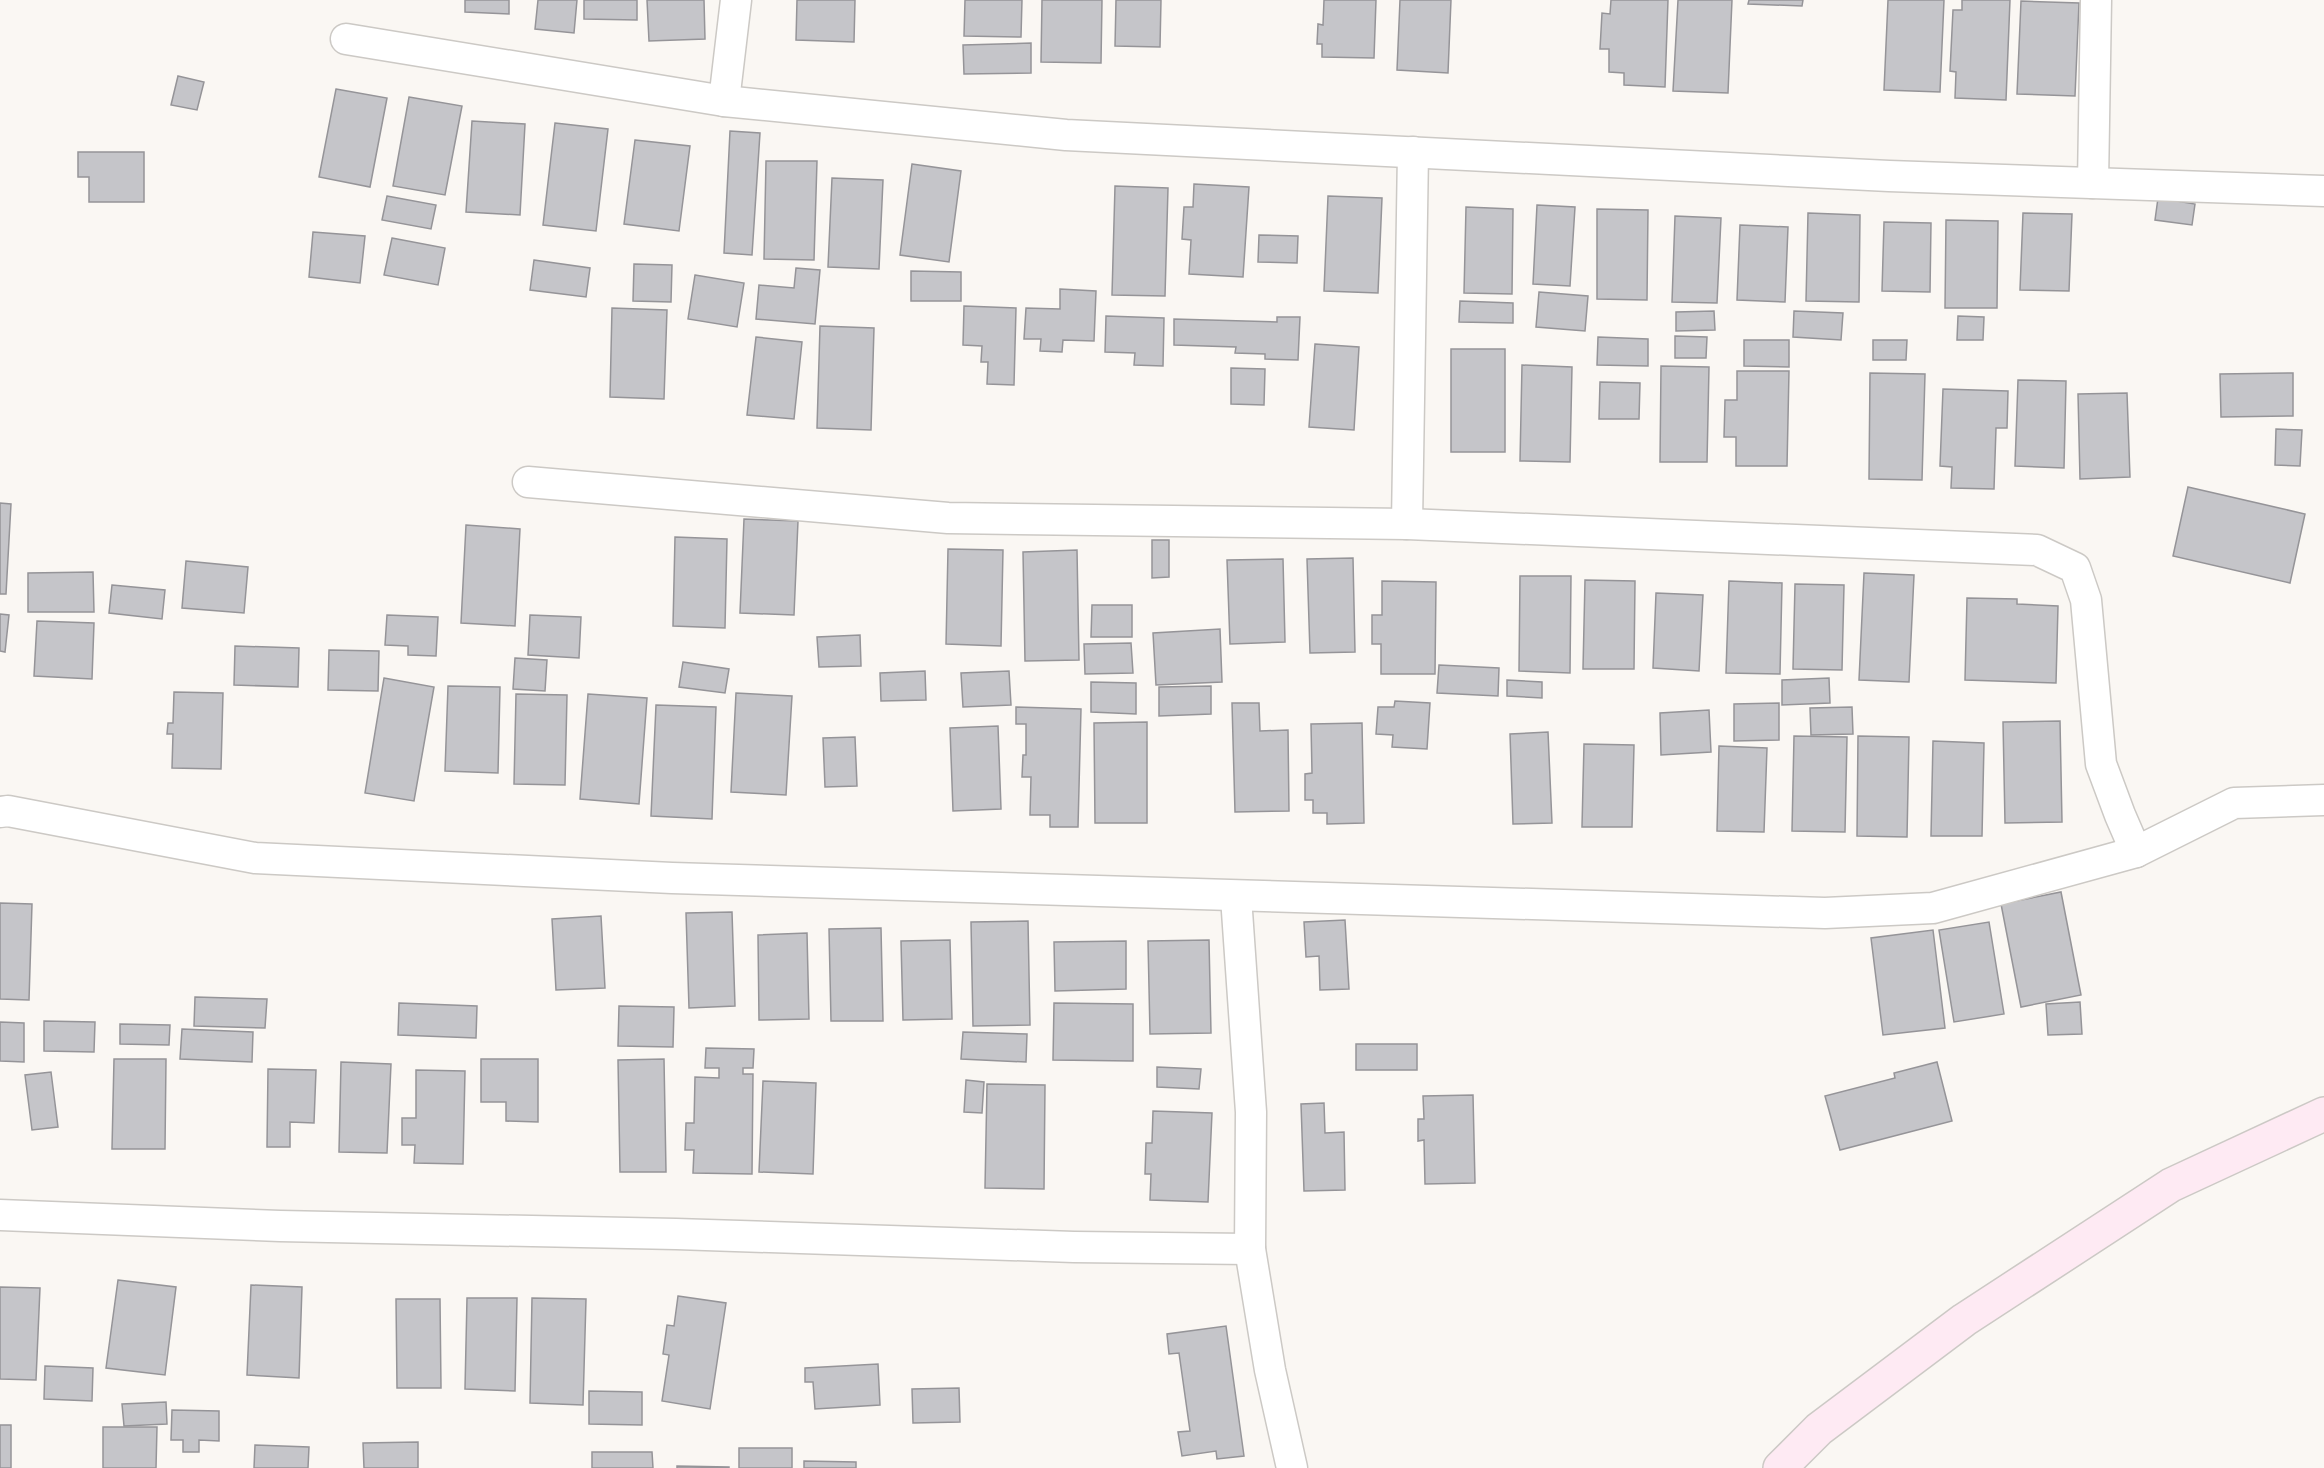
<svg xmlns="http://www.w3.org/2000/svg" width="2324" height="1468" font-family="'Noto Serif',serif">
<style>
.building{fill:#c5c5c9;stroke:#959498;stroke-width:1.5}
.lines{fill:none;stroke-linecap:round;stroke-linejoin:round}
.street-casing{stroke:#ccc9c5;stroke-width:33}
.secondary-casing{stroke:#ccc9c5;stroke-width:36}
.street{stroke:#fff;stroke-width:30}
.secondary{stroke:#feeaf3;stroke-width:33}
</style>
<rect width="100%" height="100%" fill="#faf7f3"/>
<g class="building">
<path d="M465 0H509V14L465 12Z"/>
<path d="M538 0H577L574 33 535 29Z"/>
<path d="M584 0H637V20L584 19Z"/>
<path d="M647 0H704L705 39 649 41Z"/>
<path d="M797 0H855L854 42 796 40Z"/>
<path d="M965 0H1022L1021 37 964 36Z"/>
<path d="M1042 0H1102L1101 63 1041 62Z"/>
<path d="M1116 0H1161L1160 47 1115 46Z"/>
<path d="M1324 0H1376L1374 58 1322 57V44H1317L1318 24 1323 25Z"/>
<path d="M1400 0H1451L1448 73 1397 70Z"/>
<path d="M1611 0H1668L1665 87 1624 85V73L1609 72V49H1600L1602 13 1610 14Z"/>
<path d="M1678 0H1732L1728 93 1673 91Z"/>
<path d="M1749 0H1803L1802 6 1748 4Z"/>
<path d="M1888 0H1944L1940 92 1884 90Z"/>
<path d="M1962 0H2010L2006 100 1955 98 1956 72 1950 71 1953 10H1962Z"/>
<path d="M2021 1 2079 3 2075 96 2017 94Z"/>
<path d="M1031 43V73L964 74 963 45Z"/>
<path d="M178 76 204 82 197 110 171 105Z"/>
<path d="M336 89 387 98 370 187 319 177Z"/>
<path d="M409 97 462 106 445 195 393 186Z"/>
<path d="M472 121 525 124 520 215 466 212Z"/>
<path d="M555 123 608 129 596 231 543 225Z"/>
<path d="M730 131 760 133 752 255 724 253Z"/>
<path d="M635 140 690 146 679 231 624 224Z"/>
<path d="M78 152H144V202H89V177H78Z"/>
<path d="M766 161H817L814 260 764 259Z"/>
<path d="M912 164 961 171 949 262 900 255Z"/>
<path d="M832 178 883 180 879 269 828 267Z"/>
<path d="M1194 184 1249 187 1243 277 1189 274 1191 240 1182 239 1184 207H1193Z"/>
<path d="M1115 186 1168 188 1165 296 1112 295Z"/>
<path d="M387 196 436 205 431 229 382 220Z"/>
<path d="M1328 196 1382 198 1378 293 1324 291Z"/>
<path d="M2158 198 2195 204 2192 225 2155 220Z"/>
<path d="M1537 205 1575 207 1570 286 1533 284Z"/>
<path d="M1466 207 1513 209 1512 294 1464 293Z"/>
<path d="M1597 209 1648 210 1647 300 1597 299Z"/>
<path d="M1808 213 1860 215 1859 302 1806 301Z"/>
<path d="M2023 213 2072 214 2069 291 2020 290Z"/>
<path d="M1675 216 1721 218 1717 303 1672 302Z"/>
<path d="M1946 220 1998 221 1997 308H1945Z"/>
<path d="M1884 222 1931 223 1930 292 1882 291Z"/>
<path d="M1740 225 1788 227 1785 302 1737 300Z"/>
<path d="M313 232 365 236 360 283 309 277Z"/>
<path d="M1259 235 1298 236 1297 263 1258 262Z"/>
<path d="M392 238 445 248 438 285 384 275Z"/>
<path d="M534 260 590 268 586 297 530 290Z"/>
<path d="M634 264 672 265 671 302 633 301Z"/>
<path d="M796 268 820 270 815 324 756 319 759 285 794 288Z"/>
<path d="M911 271 961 272V301H911Z"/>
<path d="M695 275 744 283 737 327 688 319Z"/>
<path d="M1060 289 1096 291 1094 341 1063 340 1062 352 1040 351 1041 339H1024L1026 308 1060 309Z"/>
<path d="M1539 292 1588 296 1585 331 1536 327Z"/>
<path d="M1460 301 1513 303V323L1459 322Z"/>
<path d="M964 306 1016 308 1014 385 987 384 988 362H981L982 346 963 345Z"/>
<path d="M612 308 667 310 664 399 610 397Z"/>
<path d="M1714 311 1715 330 1676 331V312Z"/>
<path d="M1794 311 1843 313 1841 340 1793 337Z"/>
<path d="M1106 316 1164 318 1163 366 1134 365 1135 353 1105 352Z"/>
<path d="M1958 316 1984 317 1983 340H1957Z"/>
<path d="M1277 317H1300L1298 360 1265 359V354L1235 353 1236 347 1174 345V319L1277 322Z"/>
<path d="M820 326 874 328 871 430 817 428Z"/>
<path d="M1675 336 1707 337 1706 358H1675Z"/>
<path d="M756 337 802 342 794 419 747 415Z"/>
<path d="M1598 337 1648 339V366L1597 365Z"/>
<path d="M1744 340H1789V367L1744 366Z"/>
<path d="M1873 340H1907L1906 360H1873Z"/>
<path d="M1315 344 1359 347 1354 430 1309 427Z"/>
<rect x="1451" y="349" width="54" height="103"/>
<path d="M1522 365 1572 367 1570 462 1520 461Z"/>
<path d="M1661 366 1709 367 1707 462H1660Z"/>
<path d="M1231 368 1265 369 1264 405 1231 404Z"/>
<path d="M1737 371H1789L1787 466H1736V437H1724L1725 400H1737Z"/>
<path d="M1870 373 1925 374 1922 480 1869 479Z"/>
<path d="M2293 373V416L2221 417 2220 374Z"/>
<path d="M2018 380 2066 381 2064 468 2015 466Z"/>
<path d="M1600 382 1640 383 1639 419H1599Z"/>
<path d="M1943 389 2008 391 2007 428H1996L1994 489 1951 488 1952 467 1940 466Z"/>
<path d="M2127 393 2130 477 2080 479 2078 394Z"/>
<path d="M2276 429 2302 430 2300 466 2275 465Z"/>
<path d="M2188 487 2305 514 2290 583 2173 556Z"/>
<path d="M0 503 11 504 6 594H0Z"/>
<path d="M744 519 798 521 794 615 740 613Z"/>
<path d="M466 525 520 529 515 626 461 623Z"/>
<path d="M675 537 727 539 725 628 673 626Z"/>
<path d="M1152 540H1169V577L1152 578Z"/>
<path d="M948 549 1003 550 1001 646 946 644Z"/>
<path d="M1077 550 1079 660 1025 661 1023 552Z"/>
<path d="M1353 558 1355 652 1310 653 1307 559Z"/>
<path d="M1283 559 1285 642 1230 644 1227 560Z"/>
<path d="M186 561 248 567 244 613 182 608Z"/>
<path d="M93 572 94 612H28V573Z"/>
<path d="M1864 573 1914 575 1909 682 1859 680Z"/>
<path d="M1520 576H1571L1570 673 1519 671Z"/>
<path d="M1585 580 1635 581 1634 669H1583Z"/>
<path d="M1382 581 1436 582 1435 674H1381V644H1372V615H1382Z"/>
<path d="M1729 581 1782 583 1780 674 1726 673Z"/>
<path d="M1795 584 1844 585 1842 670 1793 669Z"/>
<path d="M112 585 165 590 162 619 109 613Z"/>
<path d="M1656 593 1703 595 1699 671 1653 668Z"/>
<path d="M1967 598 2017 599V604L2058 606 2056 683 1965 680Z"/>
<path d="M1092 605H1132V637H1091Z"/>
<path d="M0 614 9 615 5 652 0 651Z"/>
<path d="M387 615 438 617 436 656 408 655V646L385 645Z"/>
<path d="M530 615 581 617 579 658 528 655Z"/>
<path d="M37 621 94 623 92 679 34 676Z"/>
<path d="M1220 629 1222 682 1156 685 1153 633Z"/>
<path d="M860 635 861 666 819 667 817 637Z"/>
<path d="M1131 643 1133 673 1085 674 1084 644Z"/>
<path d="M235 646 299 648 298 687 234 685Z"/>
<path d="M329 650 379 651 378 691 328 690Z"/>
<path d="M515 658 547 660 545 691 513 689Z"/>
<path d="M683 662 729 669 725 693 679 687Z"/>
<path d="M1439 665 1499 668 1498 696 1437 693Z"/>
<path d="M925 671 926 700 881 701 880 673Z"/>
<path d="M1009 671 1011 705 963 707 961 673Z"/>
<path d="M384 678 434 687 414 801 365 793Z"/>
<path d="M1829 678 1830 703 1782 705V680Z"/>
<path d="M1507 680 1542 682V698L1507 696Z"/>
<path d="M1091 682 1136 683V714L1091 712Z"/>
<path d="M448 686 500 687 498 773 445 771Z"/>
<path d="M1211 686V714L1159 716V687Z"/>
<path d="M174 692 223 693 221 769 172 768 173 734H167L168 723H173Z"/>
<path d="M736 693 792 696 786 795 731 792Z"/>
<path d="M516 694 567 695 565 785 514 784Z"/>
<path d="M588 694 647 698 639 804 580 799Z"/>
<path d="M1395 701 1430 703 1427 749 1392 747 1393 735 1376 734 1378 707H1394Z"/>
<path d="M1232 703H1259L1260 731 1288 730 1289 811 1235 812Z"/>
<path d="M1779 703V740L1734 741V704Z"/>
<path d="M656 705 716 707 712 819 651 816Z"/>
<path d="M1016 707 1081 709 1078 827H1050V815H1030L1031 777H1022L1023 755H1026V724H1016Z"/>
<path d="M1852 707 1853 734 1811 735 1810 708Z"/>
<path d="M1709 710 1711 752 1661 755 1660 713Z"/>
<path d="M2060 721 2062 822 2005 823 2003 722Z"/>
<path d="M1147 722V823H1095L1094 723Z"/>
<path d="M1362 723 1364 823 1327 824V813H1313V800H1305V774L1312 773 1311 724Z"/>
<path d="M998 726 1001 809 953 811 950 728Z"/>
<path d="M1548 732 1552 823 1513 824 1510 734Z"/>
<path d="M1794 736 1847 737 1845 832 1792 831Z"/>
<path d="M1858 736 1909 737 1907 837 1857 836Z"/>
<path d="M855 737 857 786 825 787 823 738Z"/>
<path d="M1933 741 1984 743 1982 836H1931Z"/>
<path d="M1584 744 1634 745 1632 827H1582Z"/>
<path d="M1719 746 1767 748 1764 832 1717 831Z"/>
<path d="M2061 892 2081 995 2021 1007 2001 904Z"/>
<path d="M0 903 32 904 29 1000 0 999Z"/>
<path d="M732 912 735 1006 689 1008 686 913Z"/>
<path d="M601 916 605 988 556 990 552 919Z"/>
<path d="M1345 920 1349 989 1320 990 1319 956 1306 957 1304 922Z"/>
<path d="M1028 921 1030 1025 973 1026 971 922Z"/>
<path d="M1989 922 2004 1014 1954 1022 1939 930Z"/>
<path d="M881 928 883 1021H831L829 929Z"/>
<path d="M1933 930 1945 1028 1883 1035 1871 938Z"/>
<path d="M807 933 809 1019 759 1020 758 935Z"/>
<path d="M950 940 952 1019 903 1020 901 941Z"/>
<path d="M1209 940 1211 1033 1150 1034 1148 941Z"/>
<path d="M1126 941V989L1055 991 1054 942Z"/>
<path d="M195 997 267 999 265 1028 194 1026Z"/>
<path d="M2080 1002 2082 1034 2048 1035 2046 1004Z"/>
<path d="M399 1003 477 1006 476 1038 398 1035Z"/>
<path d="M1054 1003 1133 1004V1061L1053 1060Z"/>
<path d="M619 1006 674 1007 673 1047 618 1046Z"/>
<path d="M44 1021 95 1022 94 1052 44 1051Z"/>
<path d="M0 1022 24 1023V1062L0 1061Z"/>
<path d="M120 1024 170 1025 169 1045 120 1044Z"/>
<path d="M182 1029 253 1032 252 1062 180 1059Z"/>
<path d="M963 1032 1027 1034 1026 1062 961 1059Z"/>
<rect x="1356" y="1044" width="61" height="26"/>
<path d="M706 1048 754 1049 753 1068H743V1074H753L752 1174 693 1173 694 1150H685L686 1123H694L695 1077 719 1078V1068H705Z"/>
<path d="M114 1059H166L165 1149H112Z"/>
<path d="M481 1059H538V1122L506 1121V1102H481Z"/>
<path d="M664 1059 666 1172H620L618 1060Z"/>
<path d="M341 1062 391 1064 387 1153 339 1152Z"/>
<path d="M1937 1062 1952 1121 1840 1150 1825 1096 1895 1078 1894 1073Z"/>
<path d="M1157 1067 1201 1069 1199 1089 1157 1087Z"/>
<path d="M268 1069 316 1070 314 1123 290 1122V1147H267Z"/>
<path d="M416 1070 465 1071 463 1164 414 1163 415 1145H402V1118H416Z"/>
<path d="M51 1072 58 1127 32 1130 25 1075Z"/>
<path d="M966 1080 984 1082 982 1113 964 1112Z"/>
<path d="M763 1081 816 1083 813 1174 759 1172Z"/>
<path d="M987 1084 1045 1085 1044 1189 985 1188Z"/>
<path d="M1473 1095 1475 1183 1425 1184 1424 1140 1418 1141V1119H1424L1423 1096Z"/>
<path d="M1324 1103 1325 1133 1344 1132 1345 1190 1304 1191 1301 1104Z"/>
<path d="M1153 1111 1212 1113 1208 1202 1150 1200 1151 1174H1145L1146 1143H1152Z"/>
<path d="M118 1280 176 1287 165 1375 106 1368Z"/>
<path d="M251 1285 302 1287 299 1378 247 1375Z"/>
<path d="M0 1287 40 1288 36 1380 0 1379Z"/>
<path d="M678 1296 726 1303 710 1409 662 1401 669 1355 663 1354 667 1325 674 1326Z"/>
<path d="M467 1298H517L515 1391 465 1389Z"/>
<path d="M532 1298 586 1299 583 1405 530 1403Z"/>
<path d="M396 1299H440L441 1388H397Z"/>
<path d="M1226 1326 1244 1456 1217 1459 1216 1451 1182 1456 1178 1432 1190 1431 1179 1353 1169 1354 1167 1334Z"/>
<path d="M878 1364 880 1405 815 1409 813 1382H805V1368Z"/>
<path d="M45 1366 93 1368 92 1401 44 1399Z"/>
<path d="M959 1388 960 1422 913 1423 912 1389Z"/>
<path d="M589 1391 642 1392V1425L589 1424Z"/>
<path d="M166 1402 167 1424 124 1426 122 1404Z"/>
<path d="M172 1410 219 1411V1441L199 1440V1452H183V1440H171Z"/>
<rect x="0" y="1425" width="11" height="43"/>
<path d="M103 1427H157L156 1468H103Z"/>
<path d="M418 1442V1468H364L363 1443Z"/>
<path d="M255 1445 309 1447 308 1468H254Z"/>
<rect x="739" y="1448" width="53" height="20"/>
<path d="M592 1452H652L653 1468H592Z"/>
<path d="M804 1461 856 1462V1468H804Z"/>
<path d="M677 1466 729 1467V1468H677Z"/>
</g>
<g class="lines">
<g class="street-casing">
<g id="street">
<path d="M346 39 724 101 1066 135 1889 176 2324 191"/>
<path d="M724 101 736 0"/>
<path d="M2093 183 2096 0"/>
<path d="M528 482 948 518 1407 524 2037 550 2075 568 2086 600 2101 764 2120 815 2136 852"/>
<path d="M1407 524 1413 152"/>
<path d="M0 812 8 811 255 858 672 878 1825 913 1933 908 2136 852 2234 803 2324 800"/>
<path d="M1236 897 1251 1112 1250 1249 1270 1370 1292 1468"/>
<path d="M0 1215 280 1226 676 1234 1074 1247 1250 1249"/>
</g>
</g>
<g class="secondary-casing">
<path id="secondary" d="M1780 1468 1819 1429 1964 1320 2171 1185 2324 1114"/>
</g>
<use href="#street" class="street"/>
<use href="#secondary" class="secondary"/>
</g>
</svg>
